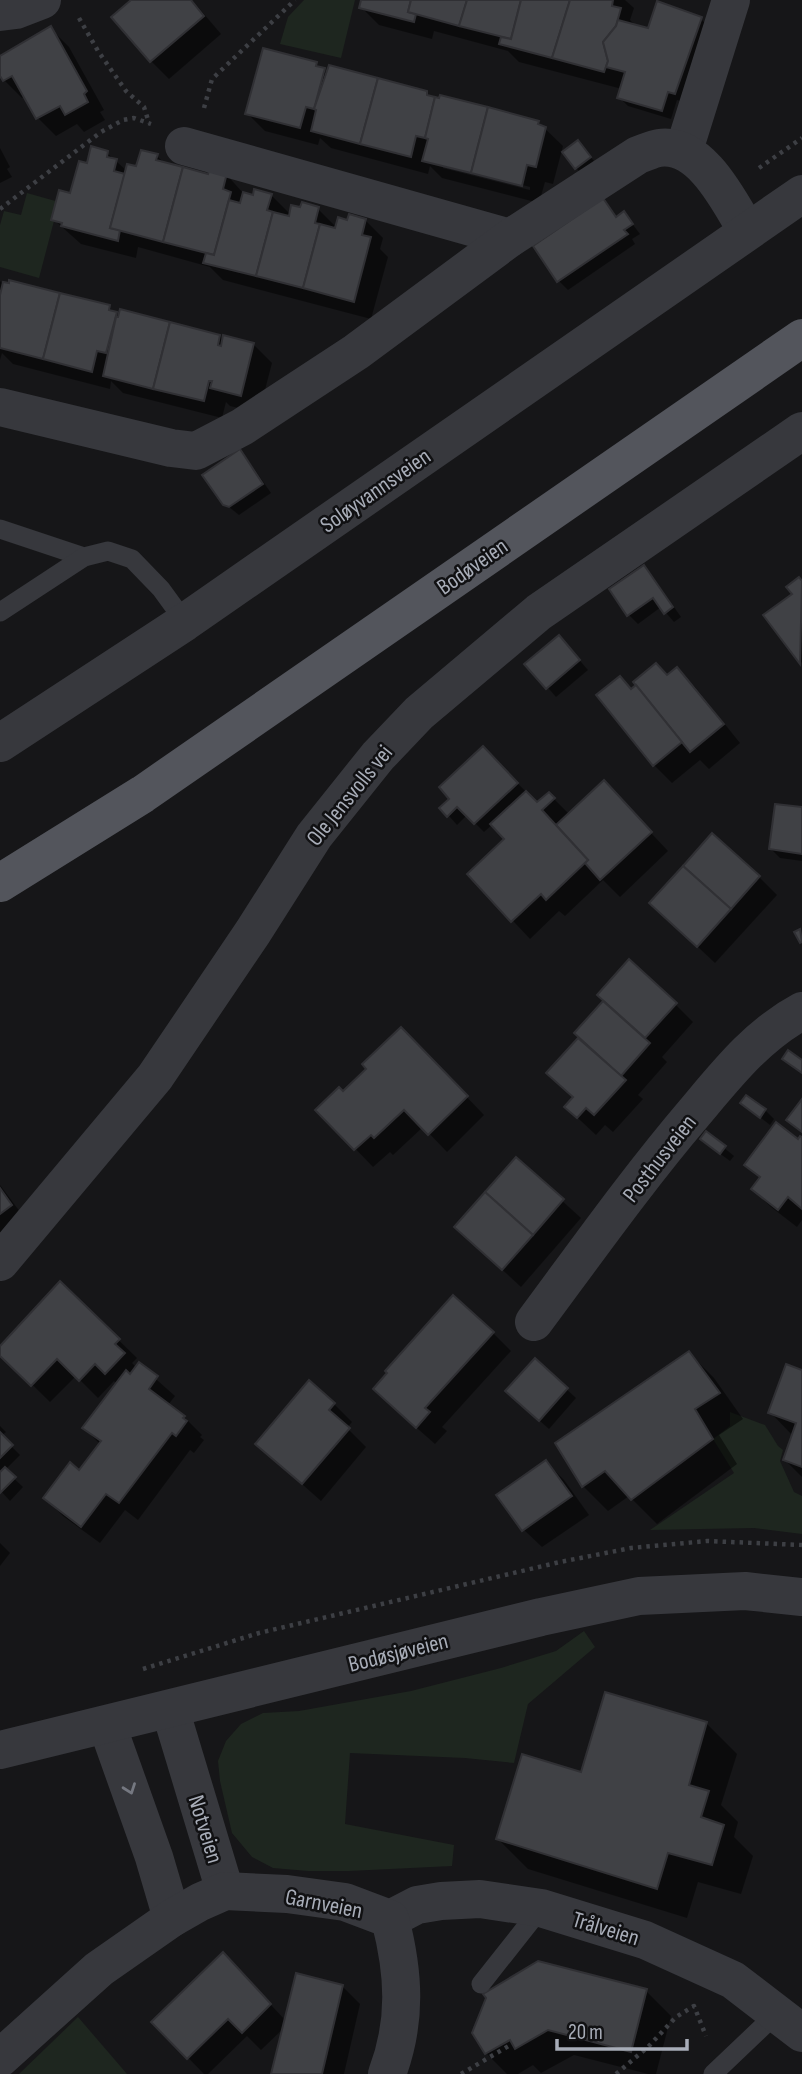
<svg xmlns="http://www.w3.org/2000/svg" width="802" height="2074" font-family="'Sofia Sans Condensed',sans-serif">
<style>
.green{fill:#1e261f}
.shadow{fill:#0007;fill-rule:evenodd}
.building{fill:#404145;stroke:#303034;stroke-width:2}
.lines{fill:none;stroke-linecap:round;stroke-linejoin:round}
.path{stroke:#3d3f44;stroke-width:4.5;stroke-dasharray:3.5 5;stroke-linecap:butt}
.service{stroke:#37383d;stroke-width:19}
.minor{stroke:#37383d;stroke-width:38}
.tertiary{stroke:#37383d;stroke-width:38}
.primary{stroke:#53555c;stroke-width:38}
.oneway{stroke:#757881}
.labels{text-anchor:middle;stroke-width:5;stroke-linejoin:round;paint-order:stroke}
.street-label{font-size:23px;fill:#a8adb8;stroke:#111113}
</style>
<rect width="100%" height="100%" fill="#161618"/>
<g class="green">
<path d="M304 0H355L341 58 280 44 288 17Z"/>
<path d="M27 193 59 202 39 278 0 267V225L4 211 21 215Z"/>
<path d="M730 1412 765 1425 778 1446 783 1450 780 1461 794 1492 802 1496V1534L754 1528 650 1530 734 1473 713 1439 730 1426Z"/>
<path d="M584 1631 595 1647 528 1704 514 1763 465 1758 350 1753 345 1824 454 1845 452 1866 349 1871H308L273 1868 252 1857 232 1833 220 1781 218 1761 226 1741 241 1724 263 1713 299 1711 411 1691 501 1668 556 1651Z"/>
<path d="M78 2017 127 2074H19Z"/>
</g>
<g class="shadow">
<path d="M133 0H192L221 34 169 79 151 61Z"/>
<path d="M363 0H625L634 8 630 20 637 27 649 30 701 19 710 28 684 102 677 100 671 119 628 106 619 97 622 89 519 62 508 51 434 31 432 39 379 25 361 7Z"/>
<path d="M51 29 69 47 104 110 100 112 105 120 84 132 77 124 56 136 38 118 25 96 22 98 4 80 0 72V58Z"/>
<path d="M316 64 328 74 427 93 432 98 538 122 563 146 553 184 545 182 539 203 442 178 430 166 428 174 331 148 320 138 318 145 265 131 247 113ZM443 164 530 187V190L443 168Z"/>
<path d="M578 142 599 167 585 177 576 168Z"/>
<path d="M0 148 10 167 7 169 12 177 0 183Z"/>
<path d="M107 153 127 171 137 168 157 156 165 164 210 176 226 174 244 194 254 197 271 195 291 215 318 209 337 228 349 222 365 220 383 238 380 249 388 257 371 319 223 280 210 267 138 247 136 258 81 244 53 219 71 195 88 165Z"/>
<path d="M603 200 617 218 624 213 640 234 632 239 635 244 568 290 559 281Z"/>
<path d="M0 281 3 284 109 307 120 318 220 336 224 341 254 345 272 363 259 413 230 406 226 402 222 418 123 393 111 381 110 389 13 364 2 353 0 360Z"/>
<path d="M239 451 248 460 271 493 239 515 224 503Z"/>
<path d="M644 568 653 577 681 617 674 622 661 607 638 624 629 615Z"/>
<path d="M799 579 802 583V663L766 616 794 594Z"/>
<path d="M568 647 588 670 556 697 527 664Z"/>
<path d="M677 669 695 687 740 743 709 769 700 760 672 783 654 765 632 690 668 677Z"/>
<path d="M483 748 538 804 549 794 570 815 621 801 668 851 620 897 603 880 565 916 559 911 530 939 469 874 507 839 493 824 484 832 467 815 457 825 442 808 452 799Z"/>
<path d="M802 809V861L780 858 771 849Z"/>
<path d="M759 877 777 895 715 963 651 903Z"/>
<path d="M605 1001 675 1004 693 1022 662 1057 667 1062 638 1095 643 1099 613 1132 605 1125 596 1135 566 1107 575 1098 549 1073 581 1038 576 1033Z"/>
<path d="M419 1047 484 1115 447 1152 423 1127 393 1155 390 1152 373 1167 318 1110Z"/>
<path d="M742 1103 765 1110 774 1119 770 1125Z"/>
<path d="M706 1133 734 1156 730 1161 711 1147Z"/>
<path d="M802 1136V1220L797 1227 771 1207 753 1189 761 1179 746 1165 798 1141Z"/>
<path d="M516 1159 581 1218 521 1287 456 1227Z"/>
<path d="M0 1185 29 1224 0 1244Z"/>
<path d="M60 1283 137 1358 132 1363 137 1368 140 1365 175 1396 168 1405 184 1417 202 1435 200 1437 204 1440 194 1453 190 1450 138 1520 125 1510 100 1543 63 1516 45 1498 80 1472 100 1444 84 1428 117 1384 114 1381 98 1398 76 1376 50 1402 0 1353V1348Z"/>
<path d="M493 1333 511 1351 442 1427 447 1431 435 1444 393 1407Z"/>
<path d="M689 1353 714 1378 743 1419 719 1435 737 1464 657 1524 629 1496 608 1511 583 1486Z"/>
<path d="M535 1360 576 1398 549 1429 516 1400Z"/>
<path d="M802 1372V1477L785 1460 793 1436 770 1412Z"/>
<path d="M334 1404 352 1422 347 1428 366 1447 321 1501 257 1444Z"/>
<path d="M0 1426 6 1432 1 1436 20 1455 5 1470 23 1487 10 1501 0 1490Z"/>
<path d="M546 1462 564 1480 589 1515 542 1547 524 1530Z"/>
<path d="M0 1543 10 1553 0 1566Z"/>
<path d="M606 1694 707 1724 737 1754 721 1805 738 1822 734 1837 753 1856 741 1894 698 1882 687 1918 528 1869 498 1839 582 1774Z"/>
<path d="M241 1973 286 2021 342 1986 360 2004 344 2074H273L285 2027 261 2050 247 2036 208 2074H204L153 2022Z"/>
<path d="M646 1991 671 2016 656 2074H648L574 2055 541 2073 533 2065 518 2074H507L486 2053 474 2033Z"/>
</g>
<g class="building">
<path d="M131 0H191L204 16 150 62 111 17Z"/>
<path d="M361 0H411L408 12 416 14 414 22 359 8Z"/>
<path d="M411 0H467L459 26 408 12Z"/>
<path d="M467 0H521L511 39 459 26Z"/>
<path d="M521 0H570L552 58 499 44 501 37 511 39Z"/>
<path d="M570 0H613L612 6 621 8 616 26 603 42 608 61 604 72 552 58Z"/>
<path d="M657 1 702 17 675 94 668 92 662 111 617 98 625 72 606 67 608 61 603 42 616 26 618 20 648 28Z"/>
<path d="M51 26 87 91 84 94 88 102 65 115 60 106 36 119 12 76 3 81 0 76V56Z"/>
<path d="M263 48 317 62 316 66 325 68 314 109 306 107 300 128 245 114Z"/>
<path d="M329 65 378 78 360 144 311 131 316 110 314 109Z"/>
<path d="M378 78 427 91V95L435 97 425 138 416 136 411 157 360 144Z"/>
<path d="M440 95 488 107 471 173 422 161 428 139 425 138 435 97 439 98Z"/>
<path d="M488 107 539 121 538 124 546 127 536 167 527 165 522 186 471 173Z"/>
<path d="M578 140 591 157 575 169 562 152Z"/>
<path d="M91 146 108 151 107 157 117 159 114 171 125 174 110 228 120 230 118 241 61 226 62 223 51 220 59 190 70 193 79 161 87 163Z"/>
<path d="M141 150 158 154 156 160 183 167 163 242 110 228 127 164 136 166Z"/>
<path d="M183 167 208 174 210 168 227 173 223 189 231 192 214 255 163 242Z"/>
<path d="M254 189 272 194 267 210 273 212 256 276 203 263 206 253 214 255 229 200 240 203 243 192 253 195Z"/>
<path d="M603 198 616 217 624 211 633 224 624 230 628 234 557 282 533 246Z"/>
<path d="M302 202 319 207 315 223 320 224 303 288 256 276 273 212 289 216 291 205 300 207Z"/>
<path d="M349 214 366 219 362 235 371 237 354 302 303 288 320 224 335 228 338 217 347 220Z"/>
<path d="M9 280 60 293 43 359 0 348V295L3 282 9 283Z"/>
<path d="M60 293 110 305 109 310 117 312 106 353 97 351 92 372 43 359Z"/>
<path d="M120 309 170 322 153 389 103 376 116 317H118Z"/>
<path d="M170 322 220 335 218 345 221 346 223 335 254 343 241 396 210 388 212 381H209L204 401 153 389Z"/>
<path d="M240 449 263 484 229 507 223 505 202 475Z"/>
<path d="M644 565 673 607 664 614 653 598 627 616 609 589Z"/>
<path d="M799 577 802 581 800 664 763 615 792 594 786 587Z"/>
<path d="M559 635 580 660 546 689 524 664Z"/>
<path d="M656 663 667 675 677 667 724 724 690 752 633 682Z"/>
<path d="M620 676 631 689 636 685 682 742 653 766 596 695Z"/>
<path d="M483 746 518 783 474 824 457 807 447 817 439 808 449 799 439 787Z"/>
<path d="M604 780 652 832 600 880 585 863 588 860 556 825Z"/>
<path d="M526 791 537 802 549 792 555 798 542 810 588 860 546 900 541 894 511 922 467 874 504 839 490 824Z"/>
<path d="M775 804 802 807V854L769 849Z"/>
<path d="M712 833 760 876 731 909 683 866Z"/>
<path d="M683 866 731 909 697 947 649 903Z"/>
<path d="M800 929 802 942 800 943 794 932Z"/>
<path d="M629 959 677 1003 645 1038 597 995Z"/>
<path d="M603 1001 650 1043 621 1076 574 1033Z"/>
<path d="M401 1027 468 1096 428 1135 404 1110 374 1138 371 1135 354 1150 315 1110 339 1087 343 1091 366 1069 362 1064Z"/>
<path d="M578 1038 626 1080 594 1115 586 1108 577 1118 564 1107 573 1097 546 1073Z"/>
<path d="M788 1050 802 1060V1073L782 1059Z"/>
<path d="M746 1095 766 1109 760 1118 740 1103Z"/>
<path d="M802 1099V1132L786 1120Z"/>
<path d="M776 1122 798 1139 800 1136 802 1137V1209L788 1197 778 1210 751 1189 760 1177 744 1165Z"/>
<path d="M706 1131 726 1146 720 1154 700 1139Z"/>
<path d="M516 1157 564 1199 533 1235 485 1192Z"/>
<path d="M0 1188 12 1205 0 1214Z"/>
<path d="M485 1192 533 1235 502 1270 454 1227Z"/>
<path d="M60 1281 120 1339 115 1344 125 1353 105 1374 95 1364 79 1381 57 1359 31 1386 0 1356V1346Z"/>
<path d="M453 1295 494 1332 425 1408 430 1412 416 1428 373 1389 387 1373 385 1371Z"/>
<path d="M689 1351 720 1393 695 1409 713 1439 631 1500 605 1471 582 1487 555 1443Z"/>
<path d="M535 1358 568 1388 539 1421 505 1391Z"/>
<path d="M139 1362 158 1376 149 1389 185 1416 183 1418 187 1421 176 1436 172 1433 119 1503 106 1494 81 1527 43 1498 70 1462 79 1470 101 1441 82 1428 126 1370 130 1374Z"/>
<path d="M786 1364 802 1370V1467L783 1460 796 1423 768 1413Z"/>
<path d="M309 1380 335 1403 329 1410 350 1428 302 1484 255 1444Z"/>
<path d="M0 1432 13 1445 0 1458Z"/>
<path d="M546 1460 572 1496 522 1531 496 1495Z"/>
<path d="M5 1467 16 1477 0 1493V1472Z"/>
<path d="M605 1692 707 1722 689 1785 709 1791 701 1817 724 1825 712 1865 668 1853 657 1889 496 1839 522 1754 581 1772Z"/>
<path d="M223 1952 271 2004 242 2033 228 2019 187 2059 151 2022Z"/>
<path d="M538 1961 647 1989 631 2052 548 2030 515 2049 510 2040 485 2054 472 2033 486 1998 483 1994Z"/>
<path d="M296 1973 343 1985 322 2074H271Z"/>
</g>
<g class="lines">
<g class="path">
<path d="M79 18 98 51 126 91 144 107 149 123"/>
<path d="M204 108 212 79 295 0"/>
<path d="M759 168 802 138"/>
<path d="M0 209 101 132 123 120 134 118 151 124"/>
<path d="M143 1669 259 1633 560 1562 631 1548 707 1541 802 1545"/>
<path d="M461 2074 512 2044"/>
<path d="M616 2074 648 2047 676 2017 694 2006 706 2036"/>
</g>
<g class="service">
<path d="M0 529 84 557"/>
<path d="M0 612 84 557 108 551 132 559 161 589 185 622"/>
<path d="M481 1984 541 1908"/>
<path d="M713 2074 777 2013"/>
</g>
<g class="minor">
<path d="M0 12 16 10 42 0"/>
<path d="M184 146 510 238"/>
<path d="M684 150 731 0"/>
<path d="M0 407 171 448 196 451 242 427 356 352 510 238 638 155C645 153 652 149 659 148 701 142 729 201 747 231"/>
<path d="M0 1262 155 1077 253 932 314 836 378 756 419 713 539 612 802 431"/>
<path d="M534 1322C586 1252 637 1180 694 1113 726 1075 757 1035 802 1011"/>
<path d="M170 1709 225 1891"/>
<path d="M107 1725 154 1857 172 1918"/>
<path d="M390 1919 417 1905 441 1901 480 1899 541 1908 645 1940 733 1980 802 2033"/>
<path d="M0 2058 99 1969 172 1918 200 1902 225 1891 287 1894 345 1902 390 1919C404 1973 407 2021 387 2074"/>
</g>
<g class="tertiary">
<path d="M0 743 185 622 802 194"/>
<path d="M0 1750 541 1617 639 1596 745 1591 802 1597"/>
</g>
<path class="primary" d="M0 883 143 794 802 338"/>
</g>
<defs><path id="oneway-chevron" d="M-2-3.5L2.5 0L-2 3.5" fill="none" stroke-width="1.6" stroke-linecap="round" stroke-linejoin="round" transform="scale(1.75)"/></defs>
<use class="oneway" href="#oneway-chevron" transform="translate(130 1789) rotate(70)"/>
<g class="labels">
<g class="street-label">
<text transform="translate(375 490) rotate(-35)" y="8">Soløyvannsveien</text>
<text transform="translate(472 566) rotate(-35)" y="8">Bodøveien</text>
<text transform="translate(349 795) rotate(-51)" y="8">Ole Jensvolls vei</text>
<text transform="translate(659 1158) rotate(-52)" y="8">Posthusveien</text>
<text transform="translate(398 1652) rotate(-14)" y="8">Bodøsjøveien</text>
<text transform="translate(206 1829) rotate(73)" y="8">Notveien</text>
<text transform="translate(324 1903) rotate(11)" y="8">Garnveien</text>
<text transform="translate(606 1928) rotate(17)" y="8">Trålveien</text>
</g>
</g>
<path d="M557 2039v10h130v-10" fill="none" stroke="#a8adb8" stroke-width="3.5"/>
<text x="568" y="2039" font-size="21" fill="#a8adb8" stroke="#111113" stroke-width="5" paint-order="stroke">20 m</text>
</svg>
